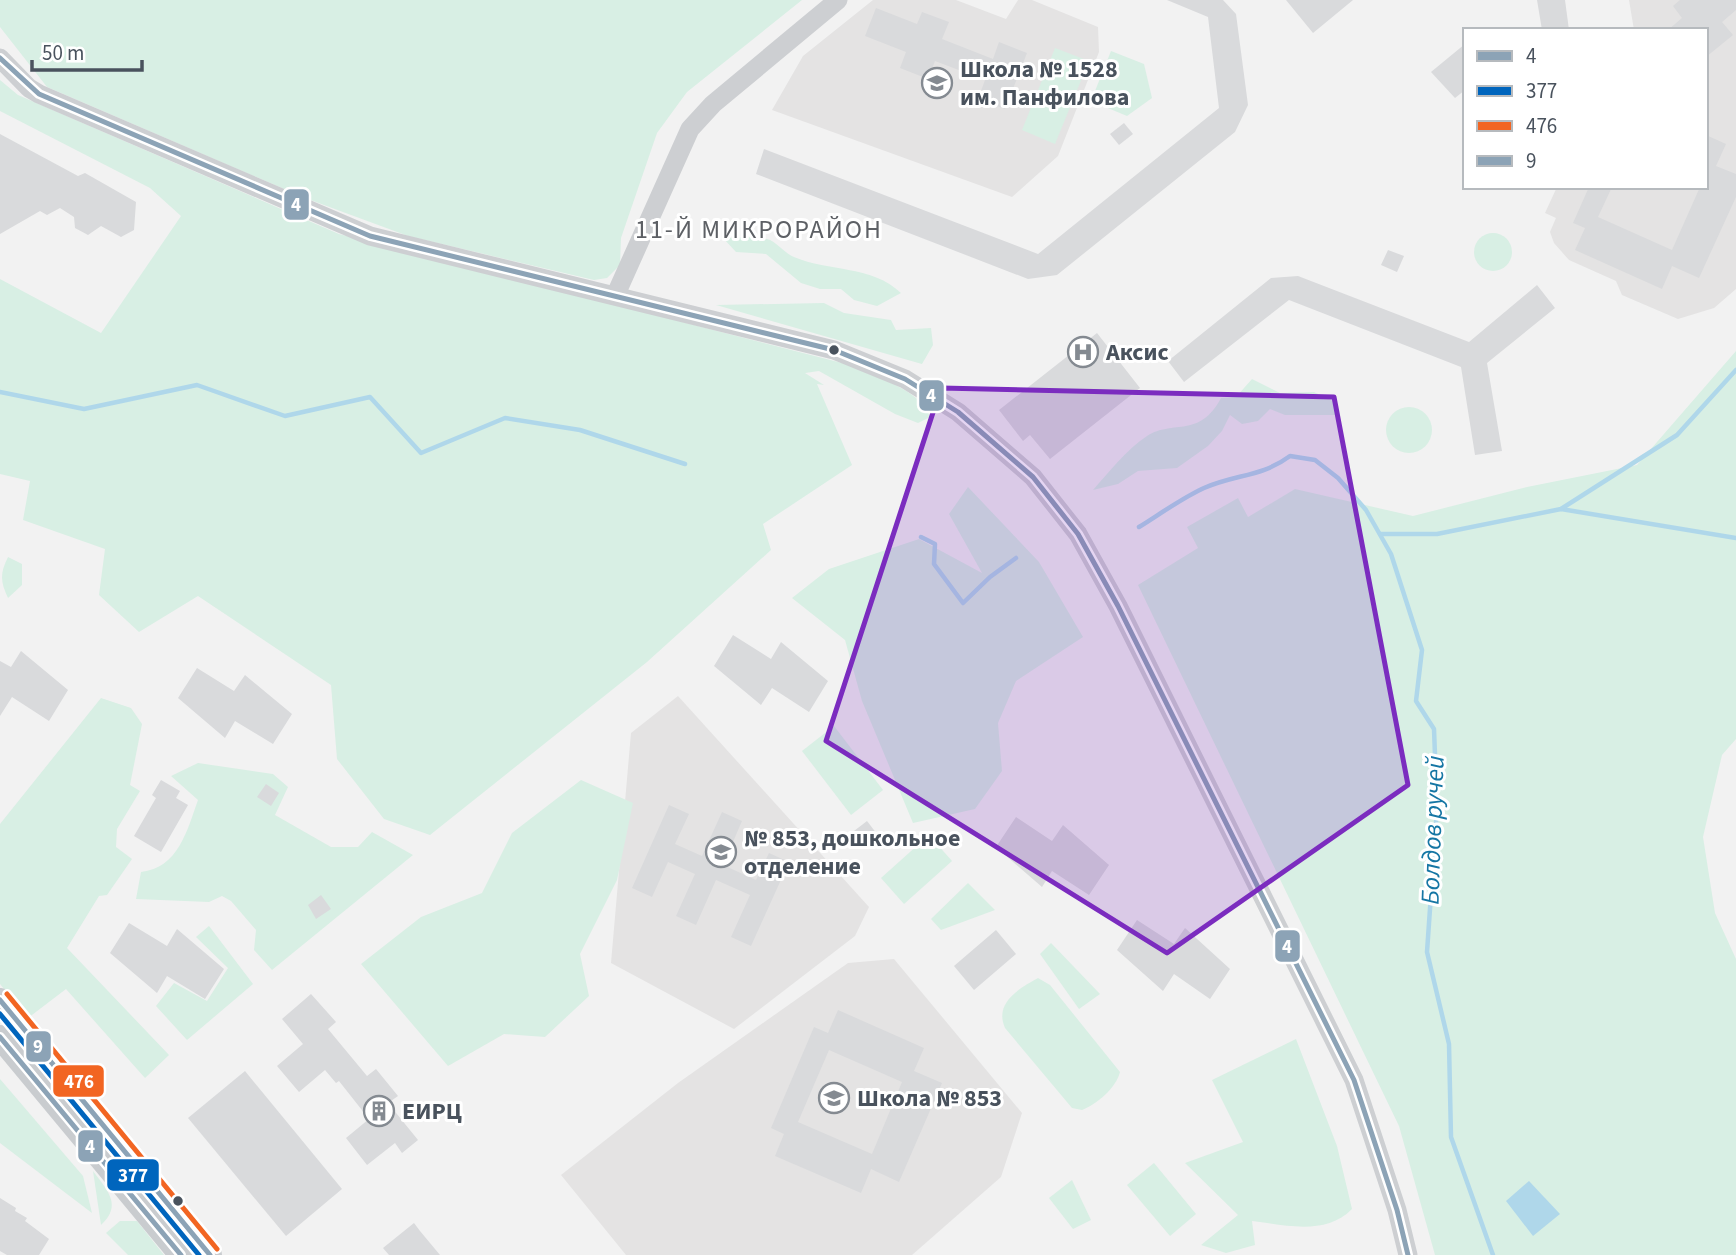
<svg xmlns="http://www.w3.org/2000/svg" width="1736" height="1255" font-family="'Source Sans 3',sans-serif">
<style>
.education{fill:#e4e3e3}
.green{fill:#d8efe4}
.water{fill:#afd7ea}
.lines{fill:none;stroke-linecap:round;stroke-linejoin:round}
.stream{stroke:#afd7ea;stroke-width:4.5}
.building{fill:#d9dadc;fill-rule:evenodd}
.minor{stroke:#cdcfd2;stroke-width:19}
.major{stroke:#c9cccf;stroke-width:24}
.bus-1-casing{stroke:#fff;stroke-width:10}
.bus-2-casing{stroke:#fff;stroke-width:10}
.bus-3-casing{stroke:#fff;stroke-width:10}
.bus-4-casing{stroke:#fff;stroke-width:10}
.bus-1{stroke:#8ca3b6;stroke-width:5}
.bus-2{stroke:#0065bd;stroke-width:5}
.bus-3{stroke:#f26522;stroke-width:5}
.bus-4{stroke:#8ca3b6;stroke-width:5}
.marked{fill:#7b2cbf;fill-opacity:0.2;stroke:#7b2cbf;stroke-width:5;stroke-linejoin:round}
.bus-dot{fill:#49525d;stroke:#fff;stroke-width:2.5}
.labels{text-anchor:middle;stroke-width:6;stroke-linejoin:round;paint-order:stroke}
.poi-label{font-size:24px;font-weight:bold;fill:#49525d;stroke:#fff;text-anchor:start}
.neighbourhood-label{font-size:26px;letter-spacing:2px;fill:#5d6065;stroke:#fff}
.water-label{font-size:26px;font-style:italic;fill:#1576a4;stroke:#fff}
.line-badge{stroke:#fff;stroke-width:2.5}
.badge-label{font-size:19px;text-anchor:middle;font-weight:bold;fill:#fff}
</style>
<rect width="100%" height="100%" fill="#f2f2f2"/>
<g class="education">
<path d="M873 0H956L1006 19 1018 0H1032L1098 27 1099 52 1058 156 1012 197 772 110 803 56Z"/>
<path d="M1629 0H1736V289L1714 308 1678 319 1622 295 1616 281 1569 260 1554 243 1550 232 1556 218 1545 213 1557 187H1706V30H1634Z"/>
<path d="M678 696 869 907 855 936 734 1029 611 963 631 733Z"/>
<path d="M894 959 1022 1113 1001 1177 912 1255H626L561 1175 678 1083 848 963Z"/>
</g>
<g class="green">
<path d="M0 0H802L687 92 657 133 621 238 620 265 607 278 594 280 408 236 305 198 47 87 0 27Z"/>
<path d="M1055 48 1089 61 1055 144 1022 130Z"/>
<path d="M1111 51 1144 64 1152 98 1127 116 1091 101Z"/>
<path d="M0 80 18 95 339 234 846 364C874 378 919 387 930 417L918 423 895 414 819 371 805 373 824 385 817 384 852 465 763 524 771 550 647 662 430 835 384 819 337 759 331 685 198 596 139 632 99 595 105 549 23 520 30 481 0 474V279L101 333 181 216 150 188 0 111Z"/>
<circle cx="1493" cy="252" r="19"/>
<path d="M723 238C736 238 754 236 767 239 776 241 784 253 794 257 829 272 872 265 901 293L877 306 854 300 841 289H820L801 283 766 254 736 252Z"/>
<path d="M824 303 844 313 891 320 896 330 931 328 933 345 922 364 716 305Z"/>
<path d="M1736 351V739L1722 755 1703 837 1715 913 1736 959V1255H1435L1399 1126 1138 585 1198 548 1187 527 1238 498 1248 517 1295 489 1413 516 1527 487 1637 465Z"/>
<path d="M1252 379 1280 393 1314 392 1333 401 1338 415H1285L1270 409 1258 421 1242 424 1230 415 1222 431 1208 446 1177 468 1138 471 1118 484 1093 490C1109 472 1126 450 1147 436 1174 419 1199 439 1221 398L1236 397Z"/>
<circle cx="1409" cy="430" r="23"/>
<path d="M968 487 1039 562 1083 637 1016 681 998 723 1002 771 975 809 913 823 862 701 845 640 792 598 829 569 919 539 982 573 949 514Z"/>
<path d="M8 557 22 564V585L8 598C0 581 0 573 8 557Z"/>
<path d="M101 698 131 708 142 724 130 785 140 791 117 829 116 847 132 859 107 895 99 896 67 948 169 1055 145 1078 66 989 28 1018 0 984V824Z"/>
<path d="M834 726 883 790 851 815 802 751Z"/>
<path d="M198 763 273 774 288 787 275 815 331 847H358L372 832 413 855 272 970 254 950 256 930 231 901 222 896 209 902 136 899 141 872C178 868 187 831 198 800L171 776Z"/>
<path d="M581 780 633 803 617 880 580 954 589 996 545 1037 504 1034 448 1066 361 964 421 917 482 893 512 833Z"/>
<path d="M929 835 952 861 904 904 881 878Z"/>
<path d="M968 883 995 910 941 930 931 919Z"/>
<path d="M209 926 253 984 187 1040 156 1006 174 983 207 1001 228 968 196 937Z"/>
<path d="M1051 943 1100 994 1079 1009 1040 954Z"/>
<path d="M1038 978 1050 985 1120 1072C1116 1088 1097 1104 1082 1110L1072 1108 1005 1028C994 1003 1018 989 1038 978Z"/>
<path d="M1296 1039 1337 1146 1352 1209C1326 1236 1285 1225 1252 1221L1255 1245 1226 1253 1201 1245 1238 1215 1185 1163 1243 1142 1212 1080Z"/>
<path d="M0 1079 83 1176 92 1213 0 1143Z"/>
<path d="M1154 1163 1196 1214 1170 1236 1127 1185Z"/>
<path d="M93 1171C107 1190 123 1205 101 1225Z"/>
<path d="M1072 1180 1091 1220 1073 1229 1049 1198Z"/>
<path d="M120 1221H137L164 1255H128L106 1233Z"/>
</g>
<path class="water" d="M1529 1181 1560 1214 1533 1236 1506 1201Z"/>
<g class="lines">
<g class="stream">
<path d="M0 392 84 409 197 385 285 416 370 397 421 453 505 418 580 430 685 464"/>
<path d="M1561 509 1736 538"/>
<path d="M1139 527C1160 514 1182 498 1204 488 1236 474 1262 477 1290 456L1315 460 1338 478 1366 510 1391 554 1422 650 1416 701 1434 729 1437 808 1427 952 1449 1044 1451 1137 1493 1255"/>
<path d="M1380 534H1437L1561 509 1677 435 1736 370"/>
<path d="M921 537 935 544 934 564 963 603 990 577 1016 558"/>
</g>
</g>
<g class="building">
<path d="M1167 0H1223L1236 14 1248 105 1235 132 1057 275 1028 279 756 174 764 149 1038 254 1219 108 1208 17Z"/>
<path d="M1286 0H1353L1313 33Z"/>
<path d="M1537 0H1565L1569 30H1542Z"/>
<path d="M1680 0H1736V10L1722 22 1733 35 1706 57V30H1668L1682 18 1673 6Z"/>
<path d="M876 8 917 24 922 12 949 22 942 39 993 59 999 42 1027 53 1005 109 978 99 985 80 935 61 928 79 900 68 906 52 865 36Z"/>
<path d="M1465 44V90L1455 98 1431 72Z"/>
<path d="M1124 123 1133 134 1119 145 1110 134Z"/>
<path d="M0 134 78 176 85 173 136 202 134 230 121 237 101 226 88 235 75 228 74 217 60 208 47 215 40 211 0 234Z"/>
<path d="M1706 135 1726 144 1716 166 1736 174V197L1699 278 1672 266 1662 289 1575 250 1585 228 1573 223 1589 187H1612L1598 217 1672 250 1700 187H1706Z"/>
<path d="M1388 250 1404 256 1397 272 1381 265Z"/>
<path d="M1298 276 1469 342 1537 285 1555 308 1487 363 1502 451 1475 455 1461 367 1289 300 1184 382 1168 361 1271 278Z"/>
<path d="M1097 333 1140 388 1050 459 1030 435 1023 441 999 410Z"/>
<path d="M733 635 771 659 781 642 828 681 809 712 772 688 761 705 714 666Z"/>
<path d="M21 651 68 690 49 721 12 697 0 716V661L11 667Z"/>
<path d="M197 668 234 691 245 675 292 714 273 744 235 721 225 738 178 698Z"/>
<path d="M161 780 180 791 176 798 188 805 161 852 134 836 156 798 152 795Z"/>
<path d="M266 784 279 793 271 806 257 797Z"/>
<path d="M669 805 689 814 675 844 702 856 722 812 742 821 723 865 756 880 769 853 789 862 751 946 731 937 750 895 716 880 696 925 676 916 695 874 668 862 652 897 632 888Z"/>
<path d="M1016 817 1052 841 1063 825 1109 865 1089 895 1052 871 1042 887 996 847Z"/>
<path d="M867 821 877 834 864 844 854 831Z"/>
<path d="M321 895 331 909 316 919 308 905Z"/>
<path d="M1137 920 1174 944 1185 928 1230 969 1210 999 1174 974 1163 991 1117 950Z"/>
<path d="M129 923 167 946 177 929 224 969 205 999 167 976 157 993 110 953Z"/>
<path d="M996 930 1016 954 974 990 954 966Z"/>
<path d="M311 994 336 1022 328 1029 367 1076 376 1069 398 1096 388 1103 418 1140 402 1153 395 1143 367 1165 346 1138 369 1119 339 1081 336 1083 325 1070 299 1092 277 1066 303 1044 282 1019Z"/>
<path d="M838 1010 924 1048 914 1071 942 1083 899 1182 871 1169 861 1193 775 1156 784 1134 771 1128 814 1027 828 1033ZM829 1050 902 1082 872 1154 798 1122Z"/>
<path d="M245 1071 342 1189 286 1236 188 1118Z"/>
<path d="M0 1198 16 1208 15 1211 27 1218 25 1221 49 1239 39 1255H7L0 1251Z"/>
<path d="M414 1223 420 1231 440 1255H389L383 1248Z"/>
</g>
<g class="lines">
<g class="minor">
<path d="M0 58 29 88 39 94 370 236 834 350 905 379 958 412 1033 477 1078 534 1118 606 1354 1080 1397 1210 1408 1255"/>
<path d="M616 294 690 129 713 104 838 0"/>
</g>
<g class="major">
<path d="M0 1000 210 1255"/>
<path d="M0 1037 181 1255"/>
</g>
<g class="bus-1-casing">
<g id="bus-1">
<path d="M0 58 39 94 370 236 834 350 905 379 958 412 1033 477 1078 534 1118 606 1354 1080 1397 1210 1408 1255"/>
<path d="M0 1037 181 1255"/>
</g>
</g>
<g class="bus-2-casing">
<path id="bus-2" d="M0 1014 199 1255"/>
</g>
<g class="bus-3-casing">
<path id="bus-3" d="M7 994 217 1249"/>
</g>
<g class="bus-4-casing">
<path id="bus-4" d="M0 1000 210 1255"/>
</g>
<use href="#bus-1" class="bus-1"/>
<use href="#bus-2" class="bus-2"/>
<use href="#bus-3" class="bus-3"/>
<use href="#bus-4" class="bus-4"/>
</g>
<path class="marked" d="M941 388 1334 397 1408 785 1167 953 826 741Z"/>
<defs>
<g id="school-ring" transform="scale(1.575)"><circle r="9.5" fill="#fff" stroke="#848a91" stroke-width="1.5"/><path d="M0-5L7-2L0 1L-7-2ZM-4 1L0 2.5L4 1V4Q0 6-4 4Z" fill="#848a91"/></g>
<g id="hospital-ring" transform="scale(1.575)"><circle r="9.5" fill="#fff" stroke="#848a91" stroke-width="1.5"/><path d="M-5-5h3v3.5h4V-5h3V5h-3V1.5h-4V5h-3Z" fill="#848a91"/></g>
<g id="building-ring" transform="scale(1.575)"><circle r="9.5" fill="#fff" stroke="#848a91" stroke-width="1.5"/><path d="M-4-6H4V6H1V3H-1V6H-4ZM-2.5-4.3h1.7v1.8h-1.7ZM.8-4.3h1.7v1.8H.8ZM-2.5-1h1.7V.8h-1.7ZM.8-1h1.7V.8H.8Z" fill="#848a91"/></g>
</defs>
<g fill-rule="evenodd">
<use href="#school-ring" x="937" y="83"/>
<use href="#hospital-ring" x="1083" y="352"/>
<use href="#school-ring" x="721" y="852"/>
<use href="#school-ring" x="834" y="1098"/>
<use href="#building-ring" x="379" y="1111"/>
</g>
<g class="bus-dot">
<circle cx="834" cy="350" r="6"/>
<circle cx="178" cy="1201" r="6"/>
</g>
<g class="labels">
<g class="poi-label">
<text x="960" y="77">Школа № 1528<tspan x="960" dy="28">им. Панфилова</tspan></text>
<text x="1106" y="360">Аксис</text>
<text x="744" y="846">№ 853, дошкольное<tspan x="744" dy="28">отделение</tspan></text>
<text x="857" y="1106">Школа № 853</text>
<text x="402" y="1119">ЕИРЦ</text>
</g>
<g class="neighbourhood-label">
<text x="759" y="238">11-Й МИКРОРАЙОН</text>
</g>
<g class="water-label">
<text transform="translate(1432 830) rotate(-88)" y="9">Болдов ручей</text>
</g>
</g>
<g class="line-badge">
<rect x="283" y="188" width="27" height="33" rx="7" fill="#8ca3b6"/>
<rect x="918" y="379" width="27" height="33" rx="7" fill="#8ca3b6"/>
<rect x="1274" y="929" width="27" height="34" rx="7" fill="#8ca3b6"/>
<rect x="25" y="1030" width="27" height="33" rx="7" fill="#8ca3b6"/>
<rect x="52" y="1064" width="53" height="34" rx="7" fill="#f26522"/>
<rect x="77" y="1129" width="27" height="34" rx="7" fill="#8ca3b6"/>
<rect x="106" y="1158" width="54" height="34" rx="7" fill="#0065bd"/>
</g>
<g class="badge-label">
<text x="296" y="211">4</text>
<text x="931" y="402">4</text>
<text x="1287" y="953">4</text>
<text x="38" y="1053">9</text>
<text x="79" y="1088">476</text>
<text x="90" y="1153">4</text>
<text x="133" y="1182">377</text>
</g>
<rect x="1463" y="28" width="245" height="161" fill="#ffffff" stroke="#b6babe" stroke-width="2"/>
<rect x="1477" y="51" width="35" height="10" fill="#8ca3b6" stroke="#b6babe" stroke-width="2"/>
<text x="1526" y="63" font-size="21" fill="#49525d">4</text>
<rect x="1477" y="86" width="35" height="10" fill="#0065bd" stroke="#b6babe" stroke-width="2"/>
<text x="1526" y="98" font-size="21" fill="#49525d">377</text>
<rect x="1477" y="121" width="35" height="10" fill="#f26522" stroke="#b6babe" stroke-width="2"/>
<text x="1526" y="133" font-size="21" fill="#49525d">476</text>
<rect x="1477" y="156" width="35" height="10" fill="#8ca3b6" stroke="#b6babe" stroke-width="2"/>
<text x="1526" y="168" font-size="21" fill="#49525d">9</text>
<path d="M32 60v10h110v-10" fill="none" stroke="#49525d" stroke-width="3.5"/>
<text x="42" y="60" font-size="21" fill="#49525d" stroke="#ffffff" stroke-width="5" paint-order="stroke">50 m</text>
</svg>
